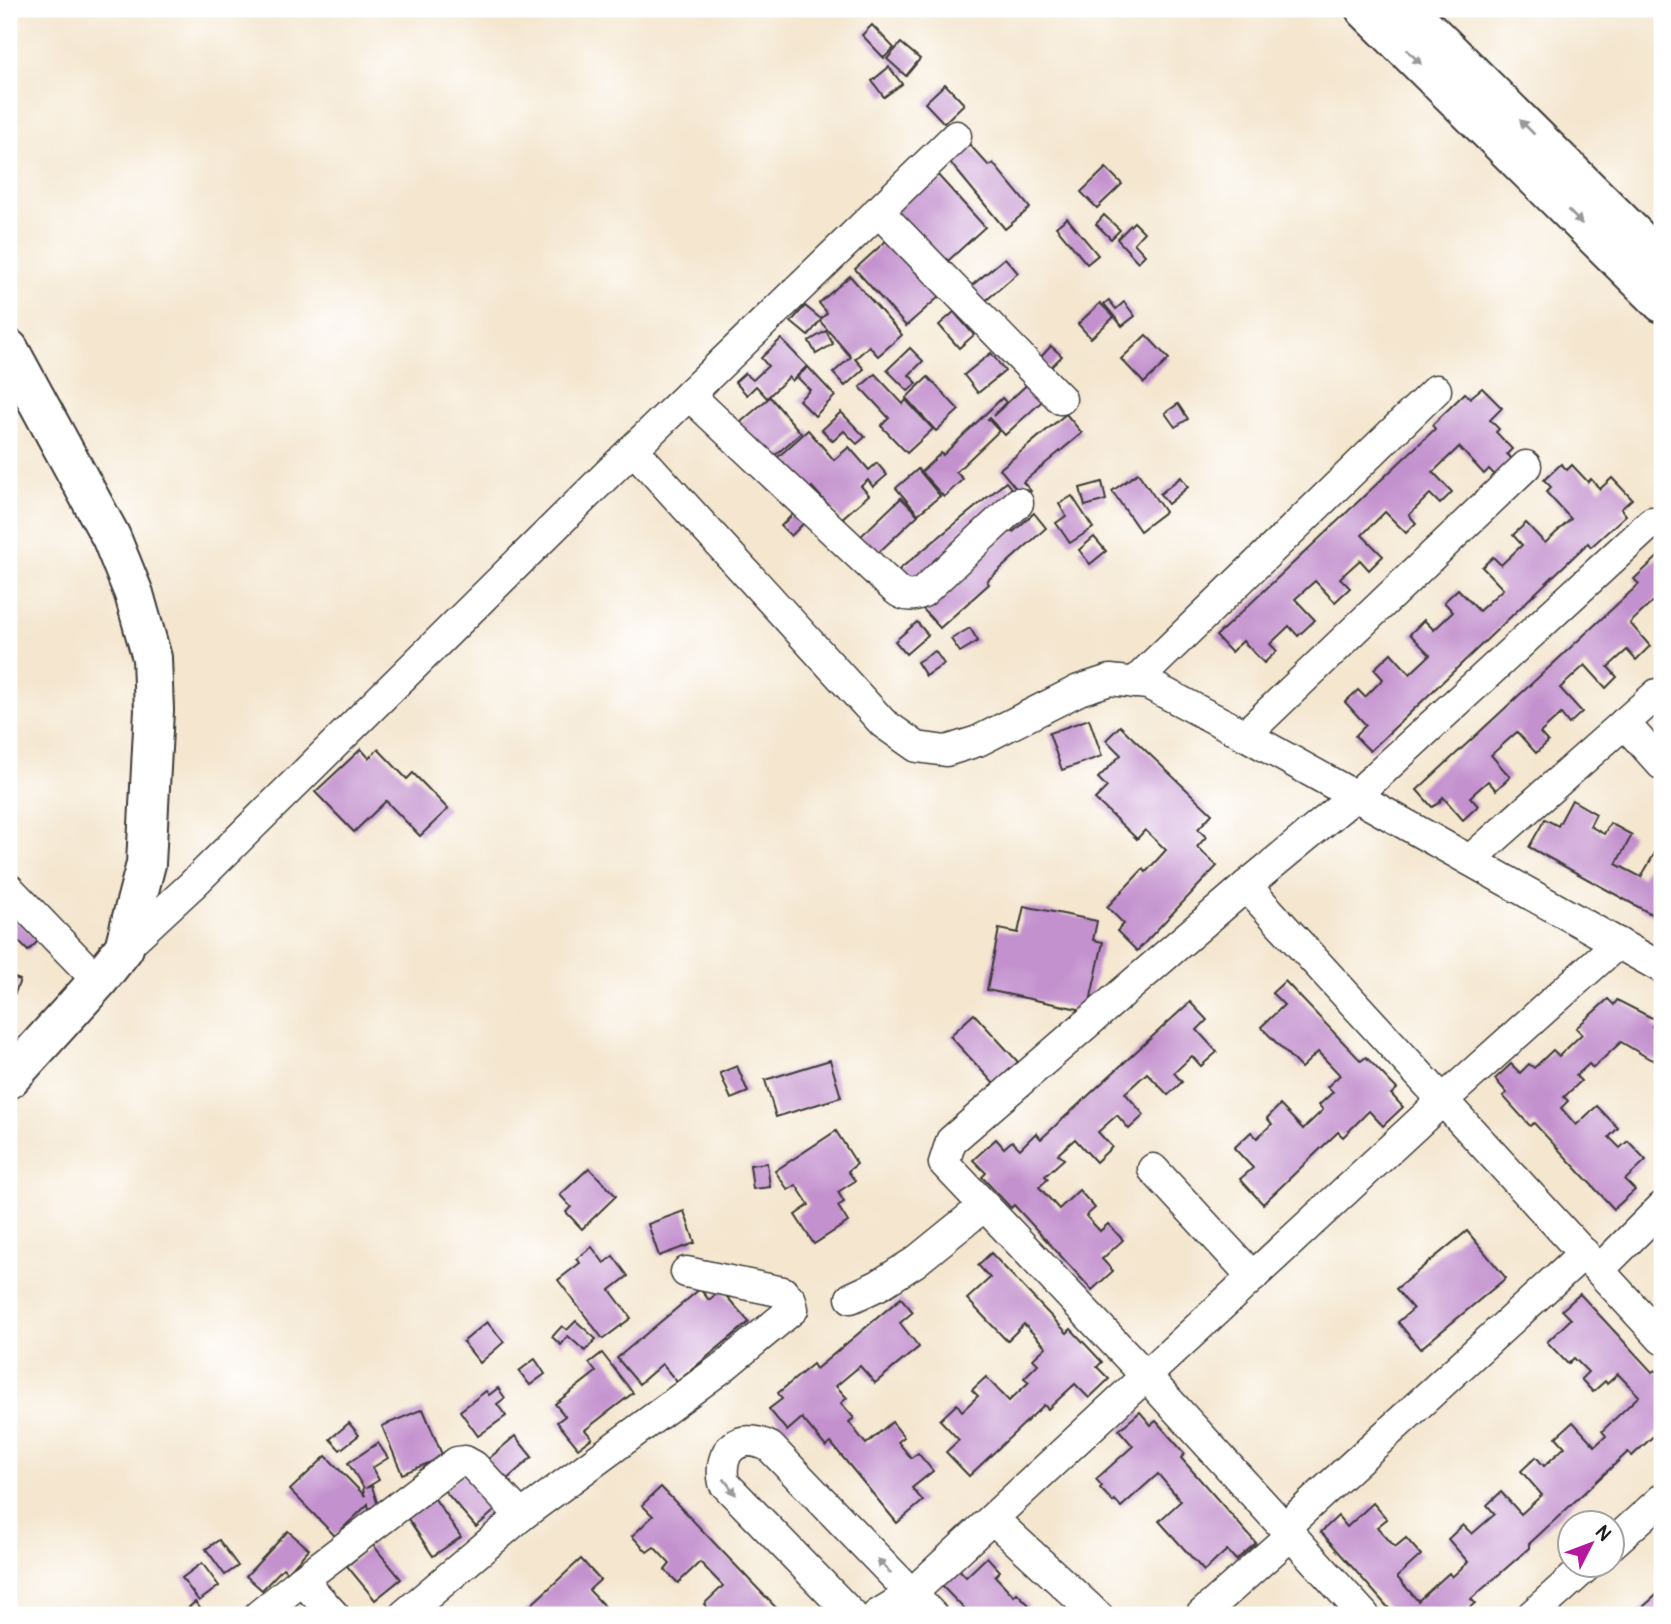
<svg xmlns="http://www.w3.org/2000/svg" width="1671" height="1624" font-family="Pangolin,sans-serif">
<style>
.building{fill:#c391ce}
.lines{fill:none;stroke-linecap:round;stroke-linejoin:round}
.minor-casing{stroke:#3c3a37;stroke-width:33}
.major-casing{stroke:#3c3a37;stroke-width:42}
.highway-casing{stroke:#3c3a37;stroke-width:42}
.minor{stroke:#fff;stroke-width:30}
.major{stroke:#fff;stroke-width:38}
.highway{stroke:#fff;stroke-width:38}
.oneway{fill:#999}
</style>
<rect width="100%" height="100%" fill="#fff"/>
<filter id="ink" filterUnits="userSpaceOnUse"><feTurbulence type="fractalNoise" baseFrequency=".0143" numOctaves="2"/><feDisplacementMap in="SourceGraphic" scale="14" xChannelSelector="R" yChannelSelector="G"/><feConvolveMatrix kernelMatrix="1 2 1 2 8 2 1 2 1" color-interpolation-filters="sRGB"/></filter>
<filter id="wash" filterUnits="userSpaceOnUse"><feTurbulence type="fractalNoise" baseFrequency=".00686" numOctaves="4" result="noise"/><feDisplacementMap in="SourceGraphic" scale="28" xChannelSelector="R" yChannelSelector="G"/><feGaussianBlur stdDeviation="1.57" result="paint"/><feColorMatrix in="noise" values="0 0 0 0 0 0 0 0 0 0 0 0 0 0 0 0 0 1.4 0 .05"/><feComposite in="paint" operator="in"/></filter>
<g filter="url(#wash)">
<rect width="100%" height="100%" fill="#f4e6cf"/>
<g id="blocks">
<g class="building">
<path d="M872 25 894 48 884 58 862 35Z"/>
<path d="M901 43 920 59 906 76 887 59Z"/>
<path d="M889 67 902 84 884 97 872 81Z"/>
<path d="M945 84 964 104 944 123 925 103Z"/>
<path d="M969 144 989 166 993 163 1030 208 1005 229 949 161Z"/>
<path d="M1106 168 1122 184 1097 208 1081 192Z"/>
<path d="M936 173 985 227 937 271 888 217Z"/>
<path d="M1104 215 1120 230 1111 239 1096 224Z"/>
<path d="M1067 218 1098 255 1087 264 1056 227Z"/>
<path d="M1134 222 1144 232 1134 243 1145 255 1138 262 1117 239Z"/>
<path d="M887 240 922 279 925 277 941 295 906 326 855 269Z"/>
<path d="M1005 258 1018 273 983 303 970 287Z"/>
<path d="M850 276 902 335 878 356 869 346 855 359 864 369 845 386 833 373 851 357 820 321 808 336 791 322 805 306 821 319 827 313 819 303Z"/>
<path d="M1109 300 1116 309 1124 302 1135 316 1122 326 1104 304Z"/>
<path d="M1100 303 1114 317 1091 338 1078 324Z"/>
<path d="M954 312 974 335 959 348 939 325Z"/>
<path d="M826 331 833 344 816 354 809 341Z"/>
<path d="M1146 335 1169 359 1144 383 1121 359Z"/>
<path d="M781 339 807 366 792 381 789 377 767 398 756 386 747 395 735 382 745 373 753 380 768 366 761 358Z"/>
<path d="M1051 346 1062 356 1050 368 1040 358Z"/>
<path d="M910 348 923 361 909 375 917 383 908 391 887 370Z"/>
<path d="M991 353 1005 371 978 393 964 375Z"/>
<path d="M808 367 835 396 815 416 799 400 810 390 797 377Z"/>
<path d="M875 374 903 404 906 400 933 429 907 453 881 426 889 418 860 387Z"/>
<path d="M928 377 959 410 936 431 906 398Z"/>
<path d="M1034 378 1049 395 1005 435 989 418 988 419 999 431 956 472 963 479 944 497 921 472 941 453 943 455 1002 398 1006 402 993 416Z"/>
<path d="M1482 388 1502 408 1490 420 1499 429 1496 432 1512 449 1507 454 1513 460 1496 476 1489 469 1484 474 1459 447 1433 472 1452 492 1440 504 1430 494 1409 515 1416 523 1406 533 1385 512 1362 535 1383 556 1369 570 1360 560 1340 578 1350 588 1335 602 1315 581 1295 599 1315 620 1298 636 1289 626 1270 644 1277 651 1264 663 1243 641 1231 652 1216 636 1435 429 1432 425 1465 393 1470 398Z"/>
<path d="M770 397 801 433 766 463 735 427Z"/>
<path d="M1178 404 1188 419 1175 427 1165 413Z"/>
<path d="M841 412 865 437 857 444 844 431 833 441 822 430Z"/>
<path d="M1066 414 1082 433 1023 482 1031 491 1023 497 1000 469Z"/>
<path d="M808 430 834 460 849 447 869 470 877 463 887 475 873 487 868 480 861 486 869 495 841 519 812 487 799 499 769 465Z"/>
<path d="M1561 464 1567 470 1572 465 1588 482 1591 479 1600 489 1612 478 1632 499 1621 509 1626 515 1591 547 1588 543 1370 751 1355 736 1366 725 1345 702 1358 690 1365 697 1383 679 1374 669 1391 653 1410 674 1430 655 1410 634 1424 620 1434 630 1453 612 1444 602 1458 589 1479 611 1503 589 1482 567 1493 557 1501 565 1522 545 1513 535 1526 523 1545 543 1571 519 1546 492 1551 487 1544 480Z"/>
<path d="M918 469 940 496 918 514 896 488Z"/>
<path d="M1138 473 1165 512 1140 531 1112 491Z"/>
<path d="M1181 477 1188 487 1168 504 1160 494Z"/>
<path d="M1006 482 1018 497 907 588 895 573Z"/>
<path d="M1102 482 1106 500 1085 506 1080 488Z"/>
<path d="M1072 496 1093 528 1070 543 1056 523 1066 516 1059 504Z"/>
<path d="M901 498 918 515 876 555 860 537Z"/>
<path d="M802 505 812 515 791 536 781 526Z"/>
<path d="M1034 513 1046 528 987 581 989 584 940 628 923 609 1011 530 1013 532Z"/>
<path d="M1094 537 1106 551 1090 564 1079 550Z"/>
<path d="M1662 553V602L1658 597 1630 623 1650 646 1636 660 1627 650 1608 667 1617 677 1606 688 1585 665 1560 688 1582 712 1569 724 1561 714 1540 733 1548 742 1536 753 1517 732 1491 755 1510 777 1496 790 1488 781 1470 797 1478 806 1463 820 1443 797 1439 803 1432 807 1417 790 1639 584 1634 579Z"/>
<path d="M917 622 928 635 906 654 895 641Z"/>
<path d="M970 628 978 641 960 652 951 639Z"/>
<path d="M935 651 944 664 926 676 917 662Z"/>
<path d="M1089 719 1102 756 1062 770 1049 733Z"/>
<path d="M1120 726 1212 814 1198 829 1206 837 1197 847 1217 866 1137 951 1117 931 1124 924 1107 907 1143 869 1146 872 1166 850 1145 830 1137 839 1095 799 1107 787 1098 778 1121 755 1106 740Z"/>
<path d="M361 749 369 758 378 749 407 779 413 773 448 809 420 836 386 801 354 832 315 792Z"/>
<path d="M1572 800 1596 814 1590 826 1604 834 1610 823 1632 835 1616 864 1641 877 1656 851 1662 854V920L1529 847 1545 819 1558 826Z"/>
<path d="M1024 906 1097 921 1093 940 1103 942 1088 1011 987 990 999 929 1018 933Z"/>
<path d="M9 910 38 941 28 951 9 931Z"/>
<path d="M10 976 20 980 15 993 9 990Z"/>
<path d="M1285 981 1361 1061 1366 1057 1397 1089 1391 1094 1403 1107 1383 1126 1369 1111 1343 1137 1338 1132 1263 1204 1240 1179 1253 1168 1234 1148 1251 1132 1257 1138 1272 1124 1267 1118 1280 1105 1303 1129 1323 1110 1319 1105 1333 1092 1327 1087 1340 1075 1318 1052 1301 1068 1261 1027 1284 1005 1272 993Z"/>
<path d="M1608 999 1614 1005 1617 1000 1656 1020 1652 1026 1662 1031V1061L1650 1059 1621 1042 1593 1068 1589 1064 1576 1076 1581 1081 1564 1097 1568 1101 1561 1108 1576 1125 1597 1106 1618 1128 1609 1137 1620 1148 1628 1141 1646 1160 1625 1180 1635 1190 1614 1209 1534 1123 1530 1126 1503 1096 1507 1093 1495 1079 1511 1064 1520 1073 1529 1064 1534 1068 1553 1050 1559 1056 1582 1034 1576 1028Z"/>
<path d="M1190 1002 1207 1020 1197 1030 1217 1052 1201 1066 1192 1056 1174 1073 1182 1082 1168 1095 1147 1073 1125 1093 1144 1115 1129 1129 1117 1115 1098 1132 1112 1147 1096 1162 1075 1139 1058 1154 1064 1159 1045 1176 1048 1179 1039 1187 1059 1209 1079 1190 1095 1208 1086 1216 1100 1231 1108 1224 1123 1240 1102 1259 1113 1271 1092 1290 1014 1205 1011 1208 982 1177 986 1173 973 1160 996 1139 1004 1148 1012 1141 1020 1149 1036 1133 1041 1139Z"/>
<path d="M974 1014 1018 1062 994 1084 950 1036Z"/>
<path d="M830 1060 841 1097 776 1117 765 1080Z"/>
<path d="M737 1066 748 1092 731 1099 720 1073Z"/>
<path d="M836 1131 857 1164 848 1171 855 1181 838 1192 844 1202 838 1206 848 1222 814 1244 795 1215 809 1205 796 1185 788 1190 775 1171Z"/>
<path d="M767 1163 770 1187 753 1189 750 1165Z"/>
<path d="M589 1168 616 1196 582 1229 566 1212 571 1207 560 1195Z"/>
<path d="M684 1211 695 1243 659 1256 648 1224Z"/>
<path d="M1467 1231 1506 1278 1420 1349 1398 1322 1413 1309 1396 1289Z"/>
<path d="M592 1247 604 1263 613 1256 628 1276 610 1290 631 1318 603 1339 558 1280 580 1263 576 1259Z"/>
<path d="M991 1253 1067 1333 1071 1329 1102 1362 1097 1367 1109 1379 1089 1398 1075 1384 1048 1409 1044 1405 969 1476 946 1452 959 1440 940 1420 957 1404 962 1411 978 1396 972 1390 986 1377 1009 1401 1029 1382 1024 1378 1038 1364 1033 1359 1046 1347 1024 1324 1007 1341 967 1299 990 1278 978 1265Z"/>
<path d="M700 1289 709 1300 721 1290 749 1322 677 1382 662 1364 639 1384 617 1358Z"/>
<path d="M1580 1294 1652 1372 1655 1370 1662 1377V1428L1632 1456 1628 1452 1529 1544V1548L1471 1599 1475 1603 1461 1615H1392L1391 1614 1392 1612 1321 1532 1338 1516 1347 1527 1373 1503 1387 1519 1377 1527 1395 1547 1406 1538 1421 1555 1397 1577 1418 1601 1449 1573 1452 1577 1468 1562 1448 1539 1463 1525 1472 1534 1495 1514 1487 1505 1501 1492 1521 1514 1542 1495 1521 1471 1536 1457 1544 1466 1565 1447 1556 1437 1573 1422 1595 1446 1606 1436 1602 1431 1639 1396 1618 1374 1607 1384 1605 1381 1593 1392 1581 1379 1588 1372 1574 1358 1568 1364 1547 1342 1571 1319 1562 1310Z"/>
<path d="M901 1298 913 1312 900 1323 919 1347 875 1383 860 1366 836 1386 847 1398 841 1403 854 1418 849 1422 866 1444 892 1422 904 1437 898 1442 911 1458 918 1453 933 1471 912 1488 923 1501 897 1523 831 1443 826 1447 802 1418 787 1431 769 1409 782 1399 778 1393 813 1364 816 1369Z"/>
<path d="M576 1321 596 1339 585 1351 568 1336 561 1345 552 1337 562 1326 567 1330Z"/>
<path d="M487 1322 504 1342 480 1363 463 1342Z"/>
<path d="M602 1353 633 1393 585 1430 592 1438 578 1448 557 1422 565 1416 555 1404 596 1372 589 1363Z"/>
<path d="M535 1359 545 1374 530 1385 519 1371Z"/>
<path d="M498 1388 505 1398 497 1404 506 1416 478 1436 460 1411 486 1391 489 1395Z"/>
<path d="M423 1409 443 1457 402 1474 382 1426Z"/>
<path d="M1140 1412 1151 1425 1156 1421 1185 1454 1181 1458 1256 1543 1236 1560 1227 1550 1204 1571 1159 1521 1181 1501 1158 1474 1121 1507 1115 1500 1113 1502 1100 1488 1102 1486 1096 1479 1133 1446 1119 1430Z"/>
<path d="M349 1423 359 1435 340 1450 330 1439Z"/>
<path d="M515 1436 532 1457 496 1489 478 1468Z"/>
<path d="M378 1443 388 1458 372 1468 379 1480 366 1488 372 1486 378 1506 369 1509 368 1504 335 1536 290 1490 326 1456 365 1496 363 1489 364 1488 348 1463Z"/>
<path d="M469 1468 501 1505 476 1527 444 1490Z"/>
<path d="M661 1487 783 1615H720L719 1613 714 1615 704 1604 723 1586 700 1562 678 1583 665 1570 670 1564 654 1547 647 1552 632 1536 653 1516 642 1505Z"/>
<path d="M417 1498 423 1507 435 1499 461 1537 433 1556 401 1508Z"/>
<path d="M288 1531 309 1549 288 1572 283 1568 262 1590 246 1576Z"/>
<path d="M219 1540 238 1566 225 1575 206 1549Z"/>
<path d="M373 1545 401 1579 375 1600 347 1566Z"/>
<path d="M987 1557 1000 1571 995 1576 1014 1596 1017 1593 1029 1605 1018 1615H970L939 1583 957 1567 966 1577Z"/>
<path d="M581 1559 600 1580 589 1590 609 1611 605 1615H520Z"/>
<path d="M202 1563 219 1586 199 1601 182 1578Z"/>
<path d="M1662 1590V1615H1634Z"/>
<path d="M195 1602 206 1615H180Z"/>
</g>
</g>
</g>
<g filter="url(#ink)">
<use href="#blocks" fill-opacity="0" stroke="#3c3a37" stroke-width="2"/>
<g class="lines">
<g class="minor-casing">
<g id="minor">
<path d="M878 211 1061 399"/>
<path d="M689 395 895 589C904 597 913 597 923 592L1018 503"/>
<path d="M633 449 883 723 917 747 946 751 978 741 1079 690 1110 680 1148 684 1245 735 1355 796 1662 968"/>
<path d="M1134 683 1436 390"/>
<path d="M1624 723 1662 765"/>
<path d="M1245 735 1526 466"/>
<path d="M1470 860 1657 694 1662 699"/>
<path d="M1246 886 1662 1339"/>
<path d="M9 889 98 981"/>
<path d="M124 948 192 885 633 449 956 136"/>
<path d="M1153 1169 1253 1277"/>
<path d="M1599 1270 1662 1207"/>
<path d="M851 1298 879 1285 915 1262 984 1206"/>
<path d="M993 1519 1097 1615"/>
<path d="M1284 1528 1584 1253"/>
<path d="M1612 1544 1662 1499"/>
<path d="M302 1580 334 1615"/>
<path d="M259 1615 302 1580 457 1462 465 1461 474 1466 521 1516"/>
<path d="M404 1615 521 1516 723 1367 793 1309 791 1300 783 1292 686 1272"/>
<path d="M852 1615 724 1483C717 1450 739 1431 770 1447L932 1615"/>
<path d="M877 1615 911 1594 1443 1100 1618 943"/>
<path d="M1201 1615 1291 1535"/>
<path d="M1364 1615 1146 1376 944 1163 951 1141 1246 886 1355 796 1652 522"/>
<path d="M1532 1615 1589 1564"/>
</g>
</g>
<g class="major-casing">
<path id="major" d="M9 349 111 537 134 594 152 658 154 710 146 864 124 948 98 981 9 1079"/>
</g>
<g class="highway-casing">
<g id="highway">
<path d="M1365 9 1662 303"/>
<path d="M1407 9 1662 262"/>
</g>
</g>
<use href="#minor" class="minor"/>
<use href="#major" class="major"/>
<use href="#highway" class="highway"/>
</g>
<defs><path id="oneway-solid" d="M-6-.8H1V-3.2L6.5 0L1 3.2V.8H-6Z" transform="scale(1.75)"/></defs>
<g class="oneway">
<use href="#oneway-solid" transform="translate(1414 57) rotate(45)"/>
<use href="#oneway-solid" transform="translate(1527 127) rotate(-135)"/>
<use href="#oneway-solid" transform="translate(1575 217) rotate(45)"/>
<use href="#oneway-solid" transform="translate(730 1487) rotate(53)"/>
<use href="#oneway-solid" transform="translate(884 1566) rotate(-134)"/>
</g>
</g>
<rect width="1671" height="1624" fill="none" stroke="#fff" stroke-width="35"/>
<g transform="translate(1591 1544) rotate(48)"><circle r="33" fill="#ffffff" stroke="#a4a4a4" stroke-width="2"/>
<path d="M0-5L12 26L0 18L-12 26Z" fill="#b5179e"/>
<text y="-10" font-size="19" font-weight="bold" text-anchor="middle" fill="#1c1c1c">N</text>
</g>
</svg>
